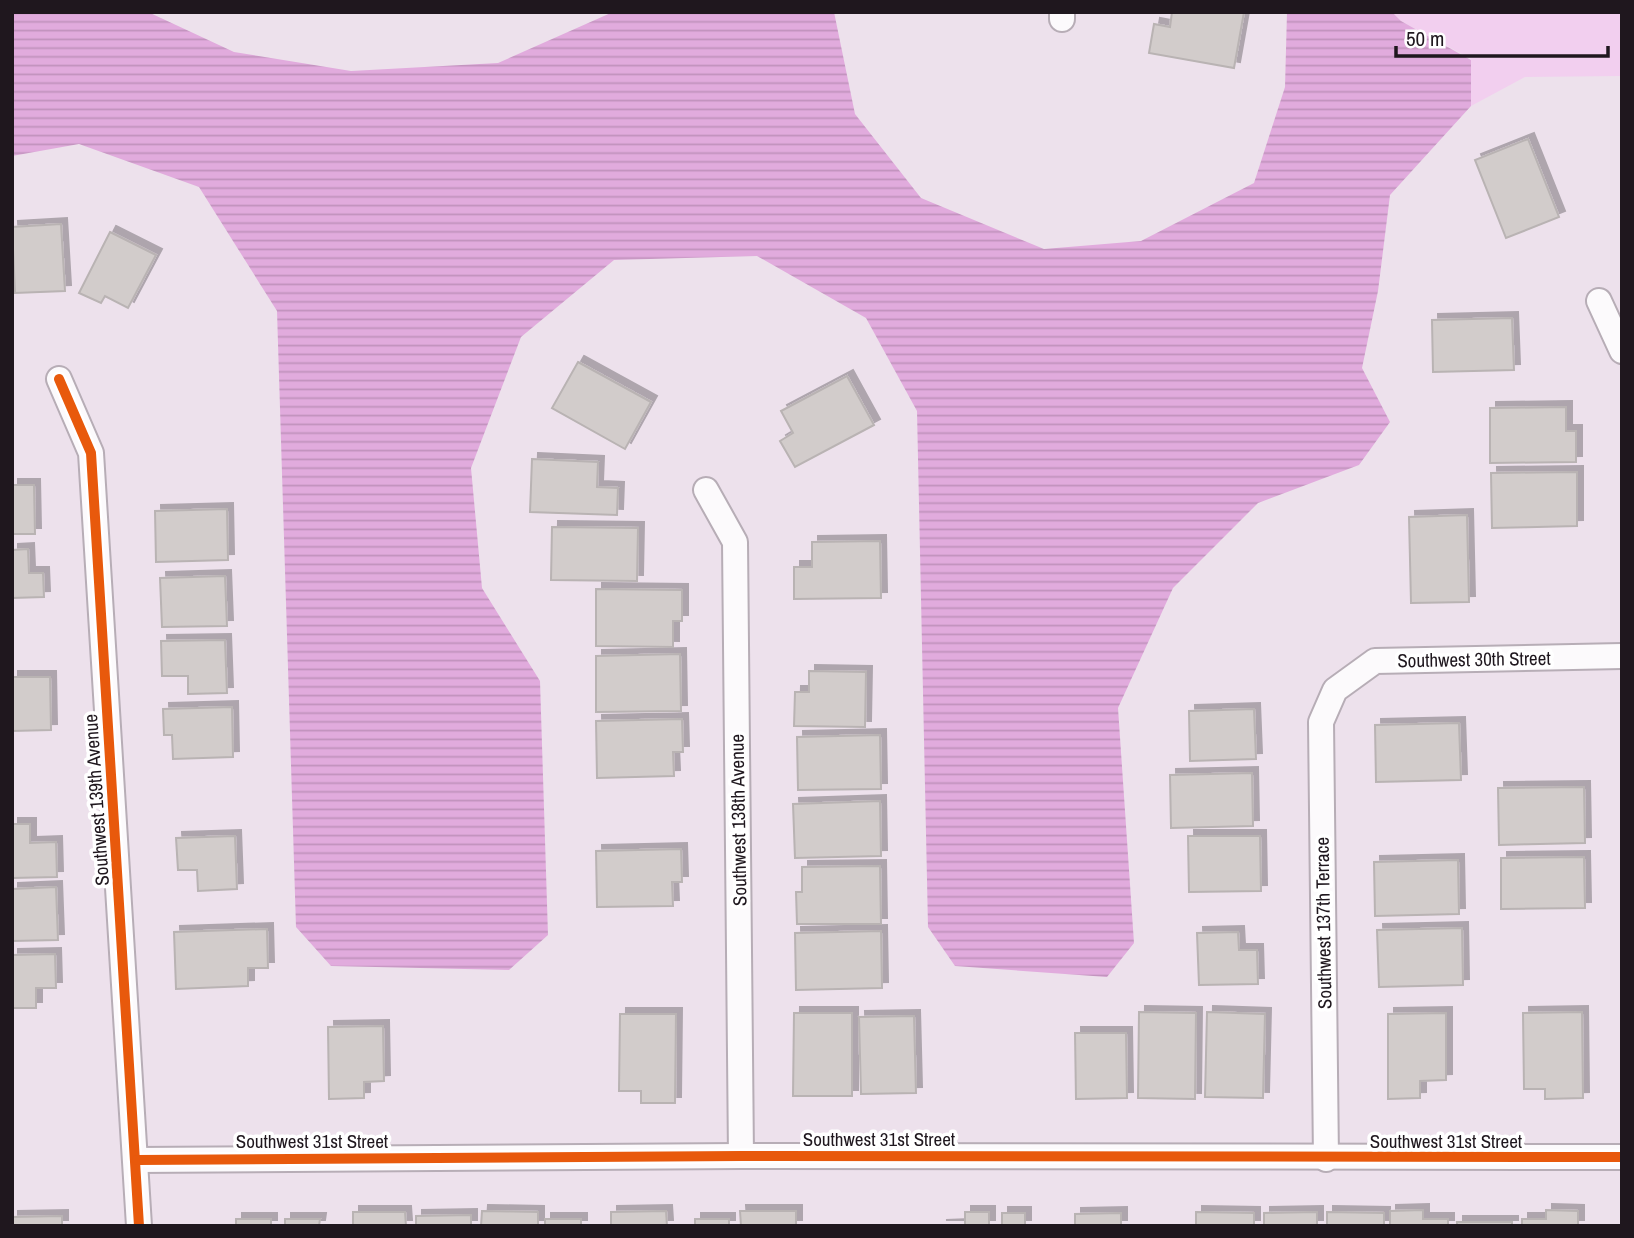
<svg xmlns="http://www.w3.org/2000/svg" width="1634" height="1238" font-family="'Archivo Narrow',sans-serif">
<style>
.grass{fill:#f2cfef}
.water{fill:url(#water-rules)}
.building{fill:#d2cccb;stroke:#b9b3b3;stroke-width:2;filter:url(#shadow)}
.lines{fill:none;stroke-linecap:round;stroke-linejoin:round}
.minor-casing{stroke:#b7adb6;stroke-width:28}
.minor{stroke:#fcfafc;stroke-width:24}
.cycleway-casing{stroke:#fff;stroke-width:15}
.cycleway{stroke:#e8590c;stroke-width:10}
.labels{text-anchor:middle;stroke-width:7;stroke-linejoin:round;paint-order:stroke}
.street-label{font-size:19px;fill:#1f171e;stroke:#fff}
</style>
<defs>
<pattern id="water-rules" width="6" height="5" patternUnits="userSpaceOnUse" patternTransform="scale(1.75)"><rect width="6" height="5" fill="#e1abdd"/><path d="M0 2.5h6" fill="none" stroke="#c192bd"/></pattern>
<filter id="shadow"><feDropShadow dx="6" dy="-6" stdDeviation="0" flood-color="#0004"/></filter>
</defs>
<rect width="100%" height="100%" fill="#ede1ec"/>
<path class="grass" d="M1392 12H1622V76L1525 77 1471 106V59L1401 21Z"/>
<path class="water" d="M12 12H148L234 52 351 71 498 63 613 12H834L855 114 921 198 1044 249 1141 241 1254 183 1285 87 1287 12H1392L1401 21 1471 60V106L1390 195 1378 291 1362 368 1390 422 1359 465 1258 503 1173 588 1118 708 1134 943 1107 977 955 966 928 927 917 411 866 318 757 256 614 260 521 337 471 468 482 588 540 681 548 935 509 970 331 966 296 927 277 311 199 187 79 144 12 156Z"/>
<g class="building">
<path d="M1172 12H1244L1234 68 1149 53 1154 24 1170 27Z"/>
<path d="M1528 139 1559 217 1506 238 1475 160Z"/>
<path d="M61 224 65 291 15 293 12 227Z"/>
<path d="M110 232 156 255 128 308 105 296 101 303 79 293Z"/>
<path d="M1512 318 1514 370 1433 372 1432 320Z"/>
<path d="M578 362 651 402 625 449 552 408Z"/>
<path d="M847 376 874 425 795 467 780 441 793 433 781 411Z"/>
<path d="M1566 407V431H1576V462L1490 463V408Z"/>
<path d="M532 459 598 462 597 487 618 488 617 515 530 512Z"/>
<path d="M1577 472V526L1492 528 1491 473Z"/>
<path d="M12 485H34L35 534H12Z"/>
<path d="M227 509 228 560 156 562 155 511Z"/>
<path d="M1467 515 1469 602 1411 603 1409 517Z"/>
<path d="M552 527 638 528 637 581 551 580Z"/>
<path d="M880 541 881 598 794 599V567H812V542Z"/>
<path d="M28 549 29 573H43L44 597 12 598V550Z"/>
<path d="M225 576 227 626 162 627 160 578Z"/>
<path d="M596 589 682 590V621H673V647L596 646Z"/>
<path d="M225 640 227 693 188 694V676H162L161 641Z"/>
<path d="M680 654 681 711 596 712V656Z"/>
<path d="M809 671 866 672 865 727 794 726 795 692H809Z"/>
<path d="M12 677H50L51 730 12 731Z"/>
<path d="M232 707 233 757 173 759 172 735H164L163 709Z"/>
<path d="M1254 709 1256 759 1190 761 1189 711Z"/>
<path d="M682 719 683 752H673L674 776 597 778 596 721Z"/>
<path d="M1459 723 1461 780 1376 782 1375 725Z"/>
<path d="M880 735 881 789 798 790 797 737Z"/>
<path d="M1252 773 1253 826 1171 828 1170 775Z"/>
<path d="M1584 787 1585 843 1499 845 1498 788Z"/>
<path d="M880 801 881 856 795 858 793 804Z"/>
<path d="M12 824H30V843L56 842 57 877 12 878Z"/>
<path d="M235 836 237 889 198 891 197 870H178L176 838Z"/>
<path d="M1188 836H1260L1261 891 1189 892Z"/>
<path d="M681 849 682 882H672L673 906 597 907 596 851Z"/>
<path d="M1584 857 1585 908 1501 909V858Z"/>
<path d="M1458 860 1459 914 1375 916 1374 862Z"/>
<path d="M880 866 881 924H797L796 892H802V867Z"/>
<path d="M56 887 58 940 12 941V889Z"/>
<path d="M1462 928 1463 985 1379 987 1377 930Z"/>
<path d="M267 929 268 968H248V986L176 989 174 932Z"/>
<path d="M881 931 882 988 796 990 795 933Z"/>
<path d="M1238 932 1239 950H1257L1258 984 1199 985 1197 933Z"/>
<path d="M55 954 56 988H36V1008H12V955Z"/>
<path d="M1139 1012 1196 1013 1195 1099 1138 1098Z"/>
<path d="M1207 1012 1265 1014 1263 1098 1205 1097Z"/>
<path d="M1582 1012 1583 1098 1545 1099V1089H1524L1523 1013Z"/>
<path d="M794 1013H852V1096H793Z"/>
<path d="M1446 1013V1080L1420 1081V1098L1388 1099V1014Z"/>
<path d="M620 1014H676L675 1103H641V1091H619Z"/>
<path d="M914 1016 916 1093 861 1094 859 1017Z"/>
<path d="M383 1026 384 1081 364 1082V1098L329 1099 328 1027Z"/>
<path d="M1075 1033H1126L1127 1098 1076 1099Z"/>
<path d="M1423 1210V1219H1448V1226H1390V1211Z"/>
<path d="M1546 1210 1578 1211V1226H1522V1219H1546Z"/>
<path d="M482 1211 538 1212V1226H481Z"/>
<path d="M666 1211 667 1226H611V1212Z"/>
<path d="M740 1211H796V1226H741Z"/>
<path d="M353 1212H405L406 1226H353Z"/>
<path d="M965 1212H989V1226H940L965 1225Z"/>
<path d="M1196 1212 1254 1213V1226H1196Z"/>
<path d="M1317 1212V1226H1264V1213Z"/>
<path d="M1327 1212 1384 1213V1226H1327Z"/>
<rect x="1002" y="1213" width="23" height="13"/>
<path d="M1121 1213V1226H1075V1214Z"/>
<path d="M471 1215V1226H416V1216Z"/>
<path d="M62 1216V1226H12V1217Z"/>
<rect x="236" y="1219" width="35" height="7"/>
<path d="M285 1219H320L319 1226H285Z"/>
<rect x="545" y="1219" width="36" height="7"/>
<rect x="695" y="1219" width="34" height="7"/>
<rect x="1457" y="1222" width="55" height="4"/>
</g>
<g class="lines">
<g class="minor-casing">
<g id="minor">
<path d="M1062 12V19"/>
<path d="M1599 301 1622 351"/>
<path d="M59 379 91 453 139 1226"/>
<path d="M706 490 735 542 741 1156"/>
<path d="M1326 1159 1321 722 1335 690 1375 661 1622 656"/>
<path d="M137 1160 741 1156 1622 1157"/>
</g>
</g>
<use href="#minor" class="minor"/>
<g class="cycleway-casing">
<g id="cycleway">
<path d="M59 379 91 453 139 1226"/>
<path d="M137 1160 741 1156 1622 1157"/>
</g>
</g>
<use href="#cycleway" class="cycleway"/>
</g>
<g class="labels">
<g class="street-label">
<text transform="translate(1474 659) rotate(-1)" y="7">Southwest 30th Street</text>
<text transform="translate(96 800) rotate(-94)" y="7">Southwest 139th Avenue</text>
<text transform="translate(738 820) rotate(-91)" y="7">Southwest 138th Avenue</text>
<text transform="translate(1323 923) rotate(-91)" y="7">Southwest 137th Terrace</text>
<text x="879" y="1146">Southwest 31st Street</text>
<text x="312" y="1148">Southwest 31st Street</text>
<text x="1446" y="1148">Southwest 31st Street</text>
</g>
</g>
<rect width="1634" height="1238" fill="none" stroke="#1f171e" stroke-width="28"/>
<path d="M1396 46v10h212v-10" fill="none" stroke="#1f171e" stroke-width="3.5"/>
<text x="1406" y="46" font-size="21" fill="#1f171e" stroke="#ffffff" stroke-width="5" paint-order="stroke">50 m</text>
</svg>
